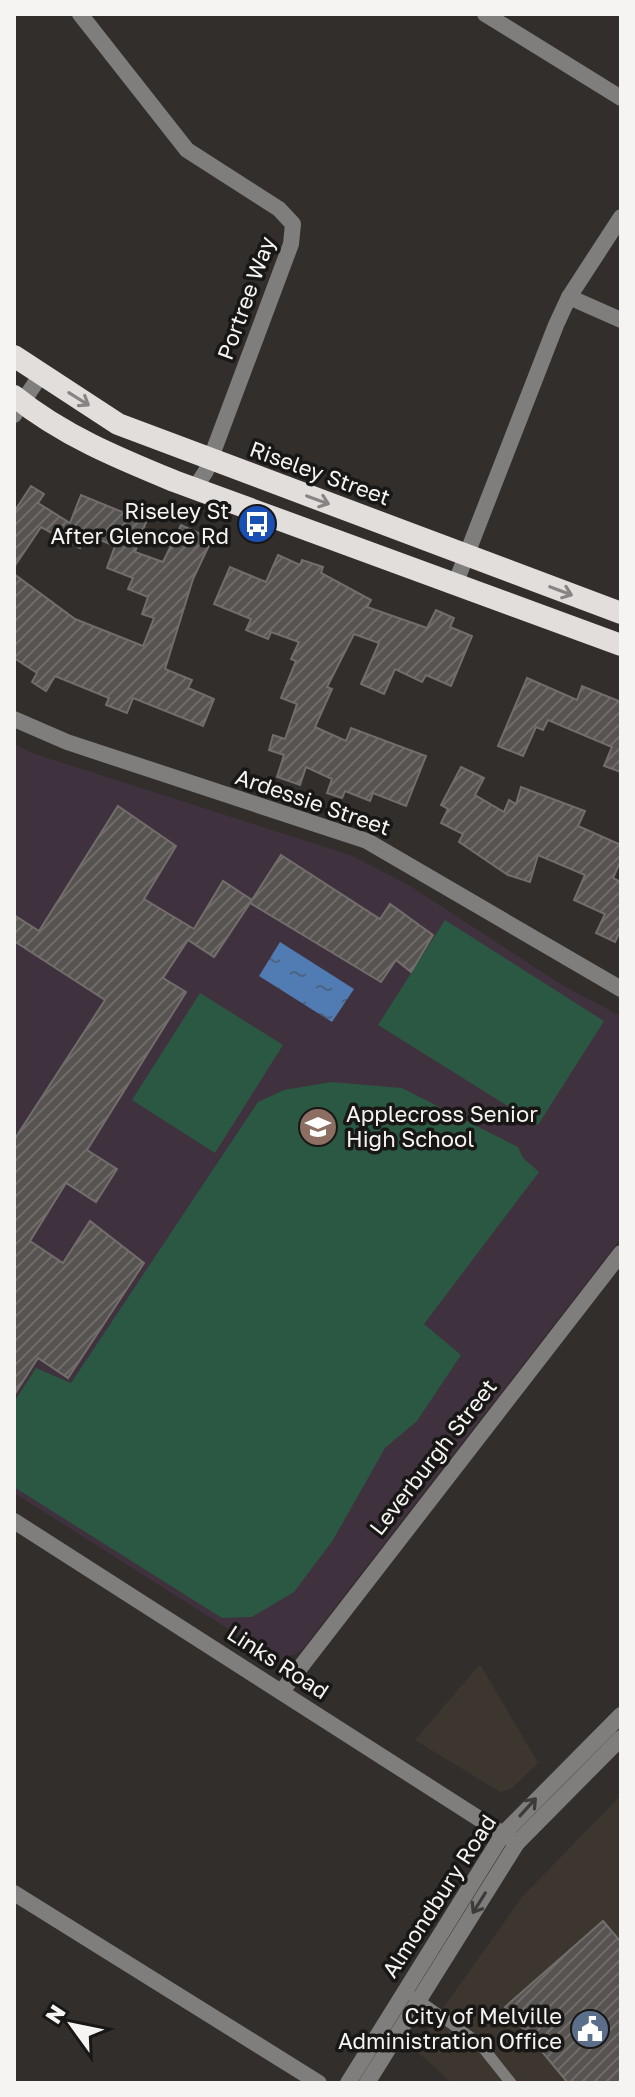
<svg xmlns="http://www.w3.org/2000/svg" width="635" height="2097" font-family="'Golos Text',sans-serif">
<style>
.built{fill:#3d362f}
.education{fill:#40313e}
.pitch{fill:#2a5842}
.water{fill:url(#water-ripples)}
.building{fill:url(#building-hatch);stroke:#716e6c;stroke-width:2}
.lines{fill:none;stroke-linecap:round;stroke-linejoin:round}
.service{stroke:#807e7d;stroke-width:11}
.minor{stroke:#807e7d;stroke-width:16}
.trunk{stroke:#e2dedc;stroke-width:22}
.oneway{stroke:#878483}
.oneway2{stroke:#3c3b3a}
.labels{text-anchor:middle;stroke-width:7;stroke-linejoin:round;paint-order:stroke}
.street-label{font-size:22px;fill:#f5f4f2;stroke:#181716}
.poi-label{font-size:22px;fill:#f5f4f2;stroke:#181716;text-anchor:end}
</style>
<defs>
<pattern id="water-ripples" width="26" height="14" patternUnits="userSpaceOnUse" patternTransform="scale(2)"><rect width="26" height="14" fill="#507bb3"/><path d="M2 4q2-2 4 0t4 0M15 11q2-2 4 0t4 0" fill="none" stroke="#4d6483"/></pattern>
<pattern id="building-hatch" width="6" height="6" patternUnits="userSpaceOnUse" patternTransform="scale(2)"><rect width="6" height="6" fill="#565351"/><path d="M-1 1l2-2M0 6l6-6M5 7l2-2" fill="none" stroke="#6f6c6a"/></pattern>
</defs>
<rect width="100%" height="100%" fill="#312e2c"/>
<g class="built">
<path d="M480 1664 538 1763 511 1789 500 1792 415 1740Z"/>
<path d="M621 1795V2083H452L414 2049 522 1897Z"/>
</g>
<path class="education" d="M14 744 32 753 350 855 407 884 562 985 621 1016V1238L301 1651 279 1661 14 1493Z"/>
<g class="pitch">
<path d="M445 920 604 1021 538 1125 378 1025Z"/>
<path d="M200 993 283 1045 215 1153 132 1100Z"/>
<path d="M331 1082 402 1088 518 1147 523 1158 539 1172 424 1324 461 1355 417 1421 385 1448 333 1540 294 1592 252 1617 222 1618 14 1487V1402L36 1368 71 1383 258 1102 284 1090Z"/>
</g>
<path class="water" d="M280 942 354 989 332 1022 259 976Z"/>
<g class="building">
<path d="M31 486 44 494 38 503 70 523 81 495 127 514 130 507 149 514 135 552 163 562 181 525 212 539 193 579 165 669 192 680 188 688 214 699 203 726 133 698 127 713 106 705 109 698 55 676 46 691 32 682 37 673 14 658V574L75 619 143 646 154 618 142 614 148 597 128 589 133 578 107 568 115 546 86 534 80 548 41 527 14 567V512Z"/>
<path d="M278 555 300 565 302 560 323 567 321 573 371 600 367 607 427 628 436 610 454 618 450 627 472 636 451 686 426 675 422 682 395 669 384 694 361 684 379 643 354 634 327 687 332 689 315 727 346 741 351 728 426 756 406 806 373 793 370 801 345 791 342 798 327 793 332 779 306 767 300 785 277 777 284 755 269 750 273 735 285 739 297 704 281 698 296 661 291 659 299 642 271 632 268 639 246 630 251 619 214 604 230 567 266 582Z"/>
<path d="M527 678 577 700 582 686 621 702V772L604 766 612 747 548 720 543 730 536 727 523 756 498 746Z"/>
<path d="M461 767 484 778 475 795 504 812 509 800 516 804 521 787 585 811 578 826 621 845V860L613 878 621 882V929L615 942 596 933 605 914 574 900 585 875 538 855 530 882 508 875 459 842 463 834 441 823 448 809 441 805Z"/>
<path d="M118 806 176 846 144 899 194 929 223 881 252 900 214 957 188 940 163 978 186 992 87 1150 117 1169 96 1202 66 1183 30 1241 63 1263 90 1221 144 1263 68 1378 38 1358 14 1395V1140L105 1000 14 941V915L39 931Z"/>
<path d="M281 855 380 919 390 904 433 935 411 972 396 960 381 982 250 903Z"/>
<path d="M603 1921 621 1942V2083H568L505 2007Z"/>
</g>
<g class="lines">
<path class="service" d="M414 1997 480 2044 511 2083"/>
<g class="minor">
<path d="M80 14 187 150 279 209 293 224 291 244 206 471 195 488"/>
<path d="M485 14 621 98"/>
<path d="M569 297 621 320"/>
<path d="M14 415 40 376"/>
<path d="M456 582 556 325 569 297 621 217"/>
<path d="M14 719 67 742 367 841 621 989"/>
<path d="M14 1521 517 1843"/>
<path d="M282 1691 621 1253"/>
<path d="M14 1893 319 2083"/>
<path d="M348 2083 503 1834 621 1715"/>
<path d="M367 2083 517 1843 621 1738"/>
</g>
<g class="trunk">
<path d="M14 356 118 424 621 613"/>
<path d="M14 396C62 435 118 458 174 481L621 645"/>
</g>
</g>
<defs><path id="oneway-shaft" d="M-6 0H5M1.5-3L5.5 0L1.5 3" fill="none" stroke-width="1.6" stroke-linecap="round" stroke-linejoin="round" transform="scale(2)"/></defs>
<g class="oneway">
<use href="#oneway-shaft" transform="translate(79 399) rotate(32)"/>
<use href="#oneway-shaft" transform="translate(318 500) rotate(20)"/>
<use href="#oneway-shaft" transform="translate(561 591) rotate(21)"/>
</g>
<g class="oneway2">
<use href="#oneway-shaft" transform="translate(528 1807) rotate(-48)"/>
<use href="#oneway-shaft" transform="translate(479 1903) rotate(122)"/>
</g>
<defs>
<g id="bus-disc" transform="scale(2)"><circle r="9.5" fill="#1a4fb4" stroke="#181716"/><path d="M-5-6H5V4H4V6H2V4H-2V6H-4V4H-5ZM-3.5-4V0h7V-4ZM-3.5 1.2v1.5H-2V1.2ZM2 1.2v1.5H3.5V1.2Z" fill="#fff"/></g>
<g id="school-disc" transform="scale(2)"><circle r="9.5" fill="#8d6e63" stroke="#181716"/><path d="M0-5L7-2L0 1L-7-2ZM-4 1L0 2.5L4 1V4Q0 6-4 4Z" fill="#fff"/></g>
<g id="civic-disc" transform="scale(2)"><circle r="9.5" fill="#5c6f8a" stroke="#181716"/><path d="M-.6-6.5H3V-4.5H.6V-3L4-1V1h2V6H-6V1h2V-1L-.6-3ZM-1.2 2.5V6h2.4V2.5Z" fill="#fff"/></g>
</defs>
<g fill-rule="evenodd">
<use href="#bus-disc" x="257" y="524"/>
<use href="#school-disc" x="318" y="1127"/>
<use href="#civic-disc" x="590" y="2029"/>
</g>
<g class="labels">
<g class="street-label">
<text transform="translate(246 298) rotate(-70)" y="8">Portree Way</text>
<text transform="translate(320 473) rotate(20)" y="8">Riseley Street</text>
<text transform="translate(313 802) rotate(19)" y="8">Ardessie Street</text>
<text transform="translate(433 1457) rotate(-52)" y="8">Leverburgh Street</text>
<text transform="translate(278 1662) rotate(33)" y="8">Links Road</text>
<text transform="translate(439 1896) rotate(-57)" y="8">Almondbury Road</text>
</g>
<g class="poi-label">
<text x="229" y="519">Riseley St<tspan x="229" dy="25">After Glencoe Rd</tspan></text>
<text x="346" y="1122" text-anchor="start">Applecross Senior<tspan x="346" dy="25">High School</tspan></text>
<text x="562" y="2024">City of Melville<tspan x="562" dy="25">Administration Office</tspan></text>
</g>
</g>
<rect width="635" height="2097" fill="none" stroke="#f5f4f2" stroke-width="32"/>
<g transform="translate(72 2025) rotate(303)" stroke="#181716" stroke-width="6" paint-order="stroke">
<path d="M0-6L14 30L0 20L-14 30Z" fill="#f5f4f2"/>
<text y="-12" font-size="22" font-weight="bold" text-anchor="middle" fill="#f5f4f2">N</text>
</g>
</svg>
